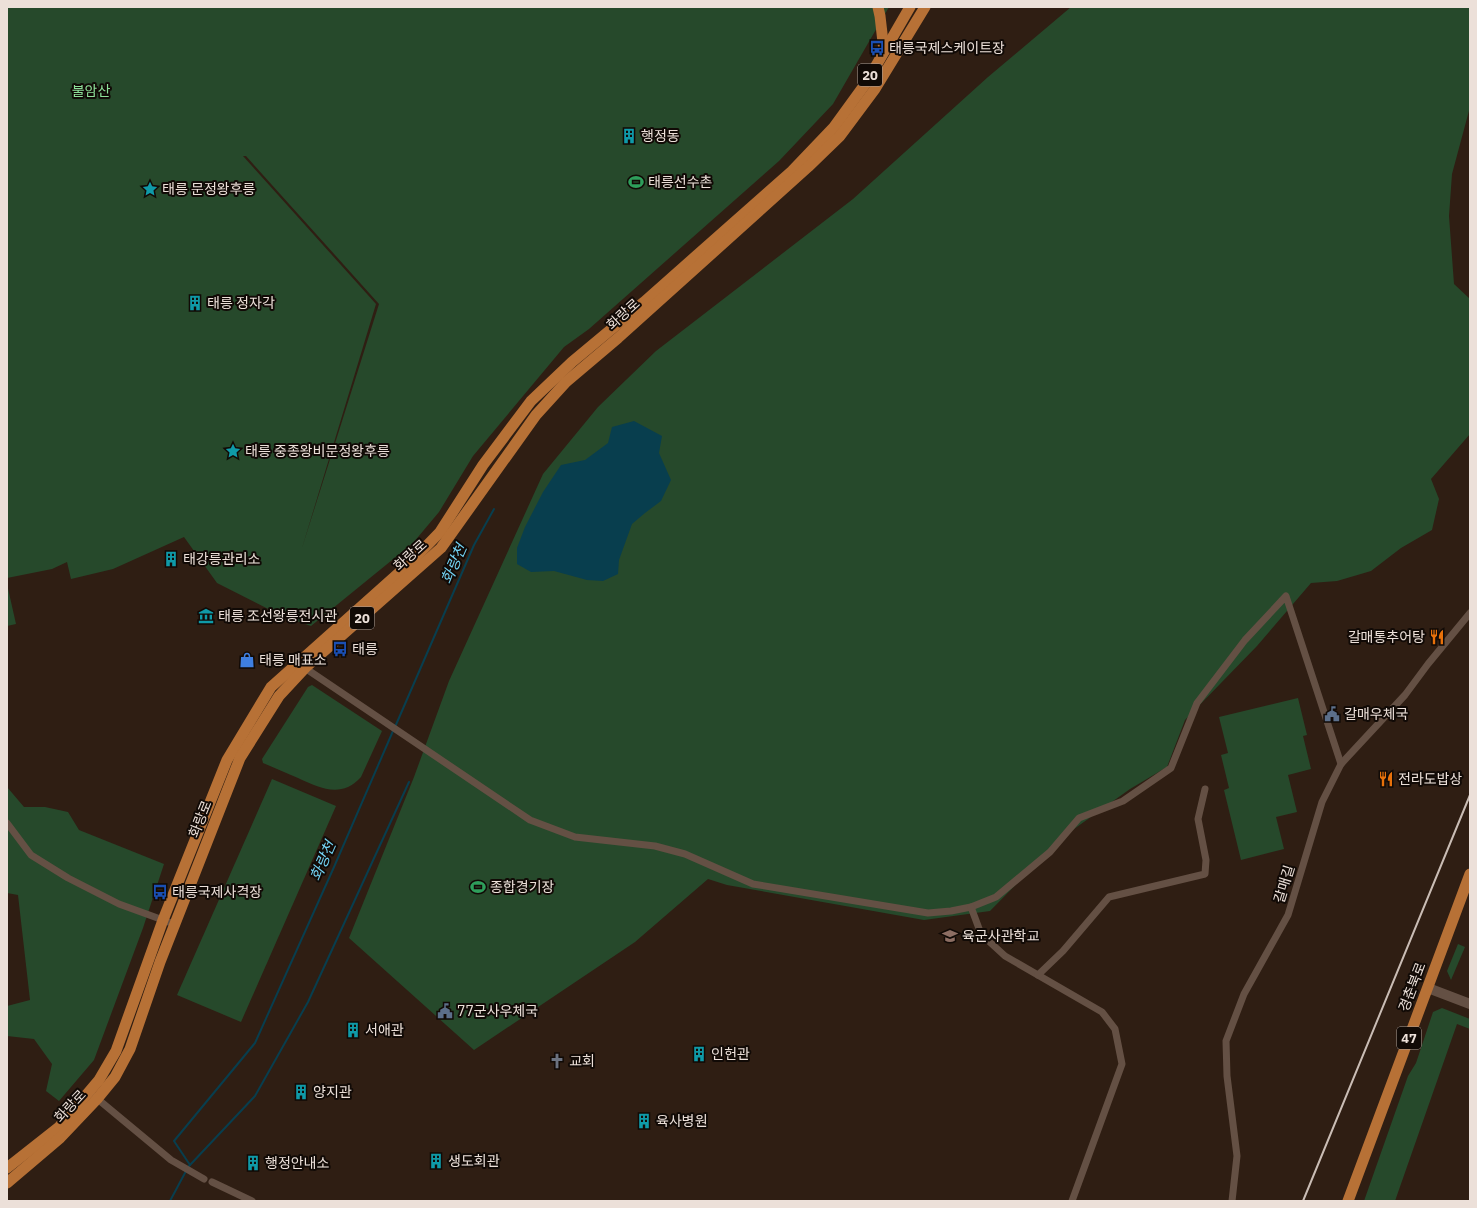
<svg xmlns="http://www.w3.org/2000/svg" width="1477" height="1208" font-family="'IBM Plex Sans','Noto Sans KR',sans-serif">
<style>
.green{fill:#26492b;fill-rule:evenodd}
.water{fill:#083e4e}
.lines{fill:none;stroke-linecap:round;stroke-linejoin:round}
.stream{stroke:#083e4e;stroke-width:2}
.street{stroke:#645044;stroke-width:7}
.secondary{stroke:#645044;stroke-width:10}
.primary{stroke:#b77136;stroke-width:11}
.rail{stroke:#cabdb5;stroke-width:2}
.labels{text-anchor:middle;stroke-width:4;stroke-linejoin:round;paint-order:stroke}
.shield{fill:#110a06;stroke:#aaa09a;stroke-width:1}
.shield-label{font-size:13px;font-weight:bold;fill:#ece0d9}
.poi-label{font-size:14px;fill:#ece0d9;stroke:#110a06;text-anchor:start}
.park-label{font-size:14px;fill:#8ee099;stroke:#110a06}
.street-label{font-size:14px;fill:#ece0d9;stroke:#110a06}
.water-label{font-size:15px;font-style:italic;fill:#73d3f4;stroke:#110a06}
</style>
<rect width="100%" height="100%" fill="#2f1e13"/>
<g class="green">
<path d="M7 7H889L833 104 779 161 589 329 564 347 473 456 439 512 413 543 311 626 282 616 217 583 184 537 113 569 71 579 67 562 52 569 7 578ZM243 156H246L379 304 302 548 376 304Z"/>
<path d="M1071 7H1470V107L1452 174 1449 216 1454 284 1470 299V434L1431 479 1439 499 1432 530 1401 548 1371 571 1337 581 1311 583 1257 646 1185 720 1167 767 1130 789 1074 829 1046 854 990 911 924 920 727 885 708 879 635 942 474 1050 349 938 414 777 449 681 543 474 598 407 656 351 853 199 988 77Z"/>
<path d="M7 584 16 624 7 626Z"/>
<path d="M312 685 382 731 361 777C341 799 320 788 298 778 286 773 275 768 263 763L262 759 308 687Z"/>
<path d="M1298 698 1307 735 1303 736 1311 769 1288 775 1297 812 1276 817 1284 849 1241 860 1224 790 1229 788 1221 755 1228 753 1219 717Z"/>
<path d="M272 779 336 806 241 1022 177 995Z"/>
<path d="M7 787 24 807H45L68 812 79 830 164 864 143 928 94 1060 59 1101 46 1091 52 1064 34 1039 7 1036V1006L30 1000 18 895 7 893Z"/>
<path d="M1458 944 1465 947 1451 980 1447 971Z"/>
<path d="M1442 1008 1470 1019V1029L1457 1024 1395 1201H1364L1408 1076 1416 1063 1433 1012Z"/>
</g>
<path class="water" d="M634 421 662 436 659 453 671 480 661 501 645 513 632 524 619 560 618 574 603 581 587 580 554 571 531 572 517 564V548L525 527 543 492 561 465 585 460 608 443 612 427Z"/>
<g class="lines">
<g class="stream">
<path d="M395 727 474 545 494 509"/>
<path d="M190 1165 255 1096 308 1002 409 782"/>
<path d="M188 1167 190 1165 174 1141 255 1043 334 867 393 731"/>
<path d="M170 1201 186 1171"/>
</g>
<g class="street">
<path d="M302 666 530 820 575 837 655 846 685 854 753 884 928 913 951 911 971 907 996 897 1050 852 1079 818 1123 801 1171 768 1197 703 1245 640 1286 596 1341 764"/>
<path d="M7 823 31 855 68 878 119 904 174 924"/>
<path d="M971 907 981 934 1005 956 1102 1012 1115 1029 1122 1064 1072 1201"/>
<path d="M1038 975 1063 951 1109 897 1205 874 1206 860 1198 819 1205 789"/>
<path d="M94 1096 171 1160 204 1179"/>
<path d="M212 1182 252 1201"/>
<path d="M1232 1201 1237 1156 1227 1076 1226 1041 1244 994 1288 915 1322 802 1341 764 1405 695 1428 664 1470 613"/>
</g>
<path class="secondary" d="M1428 988 1470 1004"/>
<g class="primary">
<path d="M878 7 880 16 884 51"/>
<path d="M7 1168 59 1127 99 1080 116 1051 163 920 227 760 271 687 411 562 440 532 483 465 531 401 572 362 644 302 792 171 834 127 866 83 910 7"/>
<path d="M7 1183 60 1138 97 1099 115 1077 130 1049 160 962 240 758 279 696 305 668 441 548 536 415 566 382 618 338 808 167 840 136 875 89 925 7"/>
<path d="M1348 1201 1470 874"/>
</g>
<path class="rail" d="M1303 1201 1470 795"/>
</g>
<defs>
<g id="bus-bare" transform="scale(1.2)"><path d="M-5-6H5V4H4V6H2V4H-2V6H-4V4H-5ZM-3.5-4V0h7V-4ZM-3.5 1.2v1.5H-2V1.2ZM2 1.2v1.5H3.5V1.2Z" fill="#1a4fb4" stroke="#110a06" stroke-width="2.5" paint-order="stroke"/></g>
<g id="building-bare" transform="scale(1.2)"><path d="M-4-6H4V6H1V3H-1V6H-4ZM-2.5-4.3h1.7v1.8h-1.7ZM.8-4.3h1.7v1.8H.8ZM-2.5-1h1.7V.8h-1.7ZM.8-1h1.7V.8H.8Z" fill="#0f9aa8" stroke="#110a06" stroke-width="2.5" paint-order="stroke"/></g>
<g id="stadium-bare" transform="scale(1.2)"><path d="M0-5a6.5 5 0 1 0 0 10a6.5 5 0 1 0 0-10ZM-3.5-1.8h7v3.6h-7Z" fill="#2e9e5b" stroke="#110a06" stroke-width="2.5" paint-order="stroke"/></g>
<g id="sight-bare" transform="scale(1.2)"><path d="M0-6L1.8-2.2L6-1.7L2.9 1.2L3.7 5.4L0 3.3L-3.7 5.4L-2.9 1.2L-6-1.7L-1.8-2.2Z" fill="#0f9aa8" stroke="#110a06" stroke-width="2.5" paint-order="stroke"/></g>
<g id="museum-bare" transform="scale(1.2)"><path d="M0-6L6-3V-2H-6V-3ZM-5-1h2V3h-2ZM-1-1h2V3h-2ZM3-1h2V3H3ZM-6 4H6V6H-6Z" fill="#0f9aa8" stroke="#110a06" stroke-width="2.5" paint-order="stroke"/></g>
<g id="restaurant-bare" transform="scale(1.2)"><path d="M-5-6h1v4h1v-4h1v4h1v-4h1v5L-1.5 .5V6h-2V.5L-5-1ZM5-6V6H3V1.5H1.5Q1.5-4 5-6Z" fill="#e8710a" stroke="#110a06" stroke-width="2.5" paint-order="stroke"/></g>
<g id="shop-bare" transform="scale(1.2)"><path d="M-5-2.5h2.3a2.7 3.5 0 0 1 5.4 0H5L5.5 6h-11ZM-1.5-2.5h3a1.5 2.3 0 0 0-3 0Z" fill="#3f7fe0" stroke="#110a06" stroke-width="2.5" paint-order="stroke"/></g>
<g id="civic-bare" transform="scale(1.2)"><path d="M-.6-6.5H3V-4.5H.6V-3L4-1V1h2V6H-6V1h2V-1L-.6-3ZM-1.2 2.5V6h2.4V2.5Z" fill="#5c6f8a" stroke="#110a06" stroke-width="2.5" paint-order="stroke"/></g>
<g id="university-bare" transform="scale(1.2)"><path d="M0-5L7-2L0 1L-7-2ZM-4 1L0 2.5L4 1V4Q0 6-4 4Z" fill="#8d6e63" stroke="#110a06" stroke-width="2.5" paint-order="stroke"/></g>
<g id="church-bare" transform="scale(1.2)"><path d="M-1.2-6h2.4v3.5h3.3v2.4h-3.3V6h-2.4V-.1h-3.3v-2.4h3.3Z" fill="#6b7280" stroke="#110a06" stroke-width="2.5" paint-order="stroke"/></g>
</defs>
<g fill-rule="evenodd">
<use href="#bus-bare" x="877" y="48"/>
<use href="#building-bare" x="629" y="136"/>
<use href="#stadium-bare" x="636" y="182"/>
<use href="#sight-bare" x="150" y="189"/>
<use href="#building-bare" x="195" y="303"/>
<use href="#sight-bare" x="233" y="451"/>
<use href="#building-bare" x="171" y="559"/>
<use href="#museum-bare" x="206" y="616"/>
<use href="#restaurant-bare" x="1437" y="637"/>
<use href="#bus-bare" x="340" y="649"/>
<use href="#shop-bare" x="247" y="660"/>
<use href="#civic-bare" x="1332" y="714"/>
<use href="#restaurant-bare" x="1386" y="779"/>
<use href="#stadium-bare" x="478" y="887"/>
<use href="#bus-bare" x="160" y="892"/>
<use href="#university-bare" x="950" y="936"/>
<use href="#civic-bare" x="445" y="1011"/>
<use href="#building-bare" x="353" y="1030"/>
<use href="#building-bare" x="699" y="1054"/>
<use href="#church-bare" x="557" y="1061"/>
<use href="#building-bare" x="301" y="1092"/>
<use href="#building-bare" x="644" y="1121"/>
<use href="#building-bare" x="436" y="1161"/>
<use href="#building-bare" x="253" y="1163"/>
</g>
<g class="labels">
<g class="shield">
<rect x="858" y="64" width="24" height="22" rx="3"/>
<rect x="350" y="607" width="24" height="22" rx="3"/>
<rect x="1397" y="1027" width="24" height="22" rx="3"/>
</g>
<g class="shield-label">
<text x="870" y="80">20</text>
<text x="362" y="623">20</text>
<text x="1409" y="1043">47</text>
</g>
<g class="poi-label">
<text x="889" y="53">태릉국제스케이트장</text>
<text x="641" y="141">행정동</text>
<text x="648" y="187">태릉선수촌</text>
<text x="162" y="194">태릉 문정왕후릉</text>
<text x="207" y="308">태릉 정자각</text>
<text x="245" y="456">태릉 중종왕비문정왕후릉</text>
<text x="183" y="564">태강릉관리소</text>
<text x="218" y="621">태릉 조선왕릉전시관</text>
<text x="1425" y="642" text-anchor="end">갈매통추어탕</text>
<text x="352" y="654">태릉</text>
<text x="259" y="665">태릉 매표소</text>
<text x="1344" y="719">갈매우체국</text>
<text x="1398" y="784">전라도밥상</text>
<text x="490" y="892">종합경기장</text>
<text x="172" y="897">태릉국제사격장</text>
<text x="962" y="941">육군사관학교</text>
<text x="457" y="1016">77군사우체국</text>
<text x="365" y="1035">서애관</text>
<text x="711" y="1059">인헌관</text>
<text x="569" y="1066">교회</text>
<text x="313" y="1097">양지관</text>
<text x="656" y="1126">육사병원</text>
<text x="448" y="1166">생도회관</text>
<text x="265" y="1168">행정안내소</text>
</g>
<g class="park-label">
<text x="91" y="96">불암산</text>
</g>
<g class="street-label">
<text transform="translate(623 314) rotate(-42)" y="5">화랑로</text>
<text transform="translate(410 555) rotate(-42)" y="5">화랑로</text>
<text transform="translate(200 819) rotate(-68)" y="5">화랑로</text>
<text transform="translate(1284 884) rotate(-73)" y="5">갈매길</text>
<text transform="translate(1412 987) rotate(-69)" y="5">경춘북로</text>
<text transform="translate(70 1106) rotate(-47)" y="5">화랑로</text>
</g>
<g class="water-label">
<text transform="translate(454 564) rotate(-66)" y="5">화랑천</text>
<text transform="translate(323 861) rotate(-66)" y="5">화랑천</text>
</g>
</g>
<rect width="1477" height="1208" fill="none" stroke="#ece0d9" stroke-width="16"/>
</svg>
